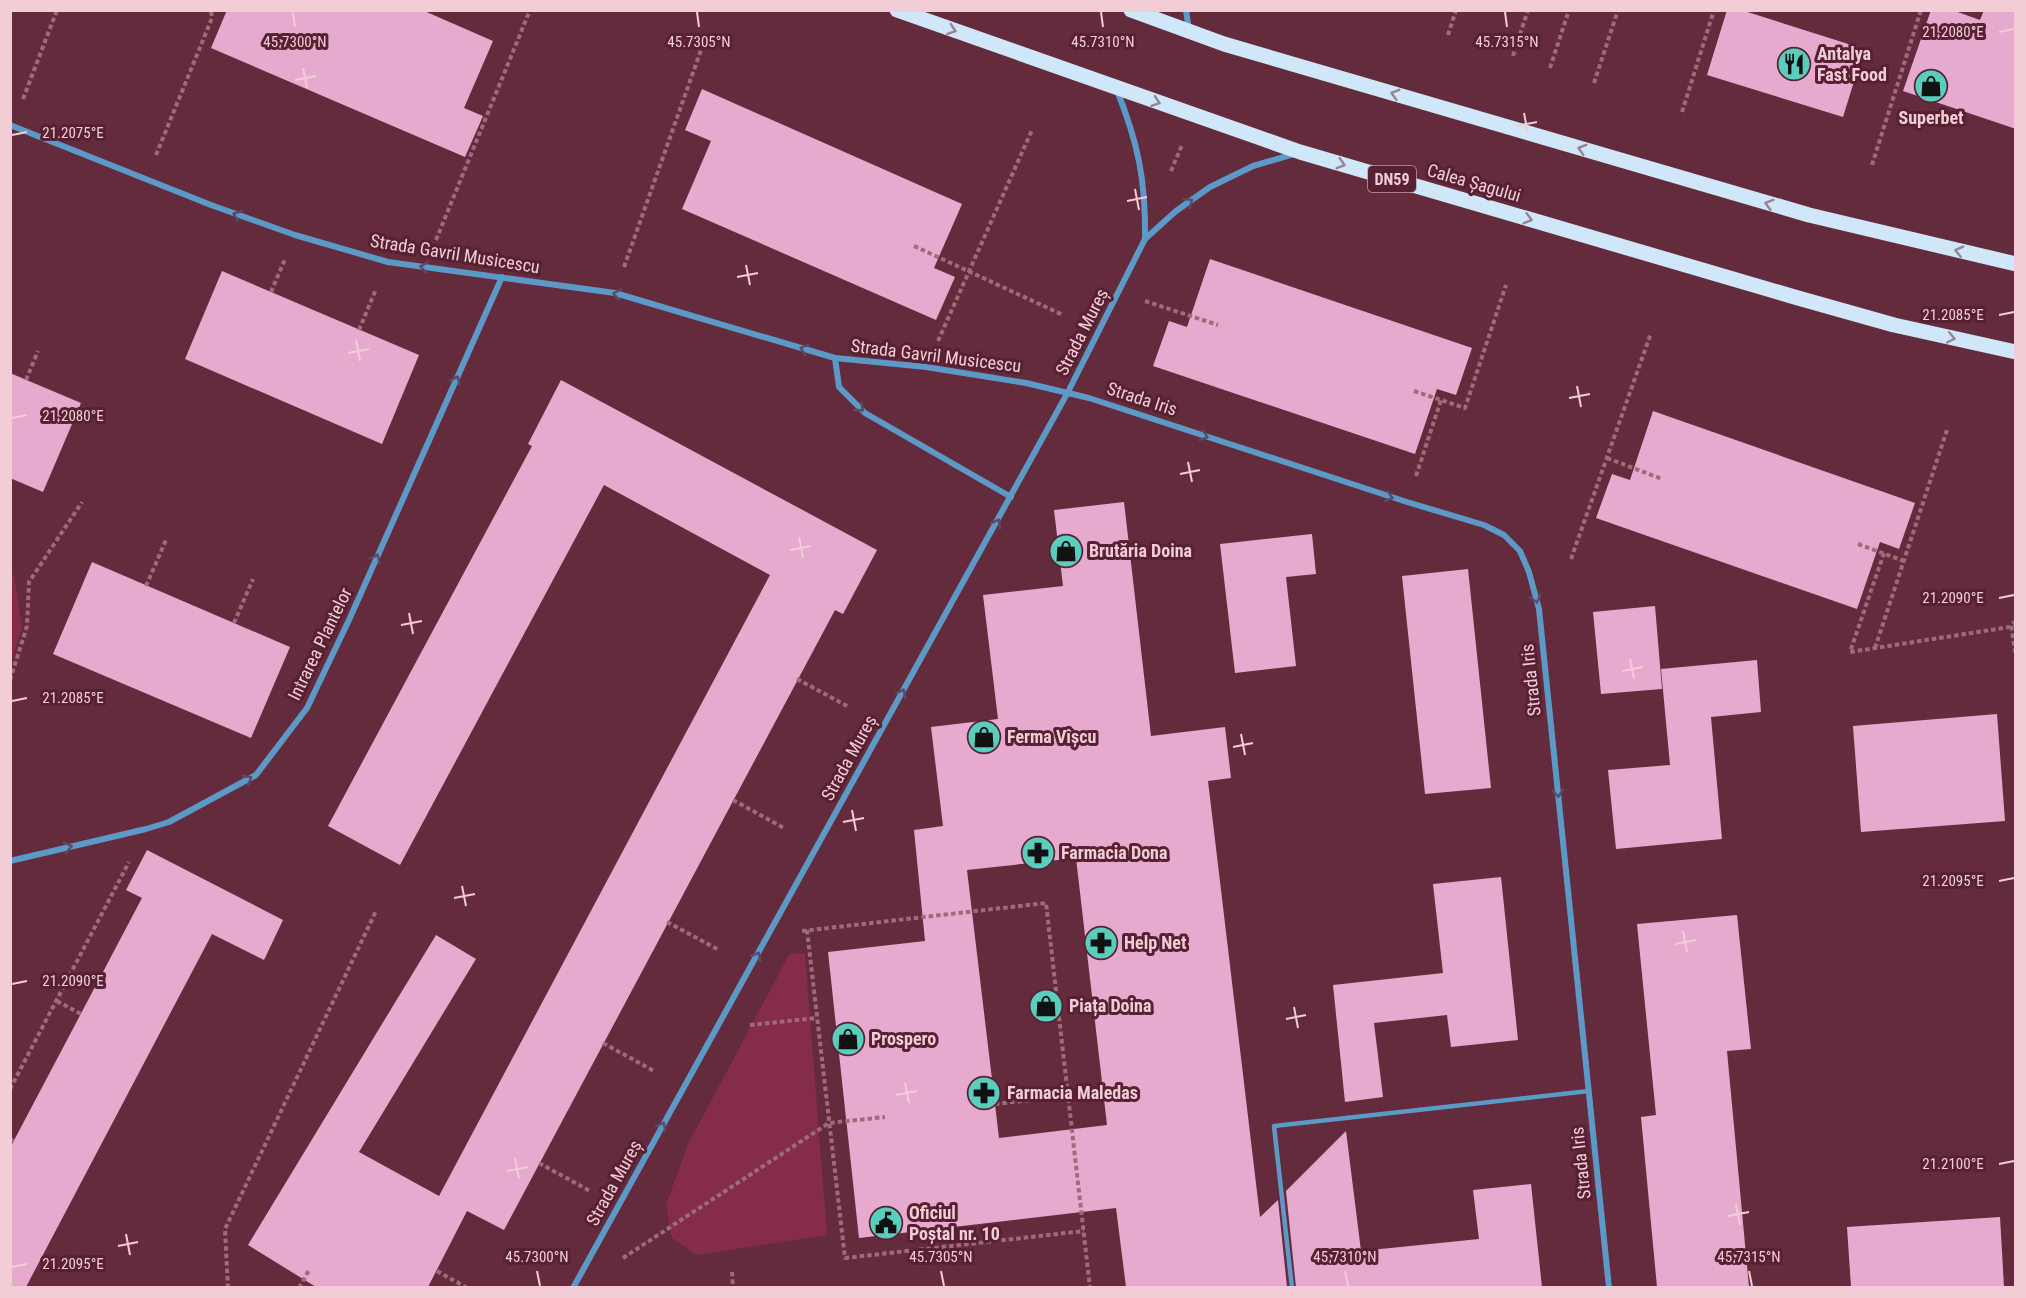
<svg xmlns="http://www.w3.org/2000/svg" width="2026" height="1298" font-family="'Roboto Condensed',sans-serif">
<style>
.green{fill:#852c4c}
.building{fill:#e7aacf;fill-rule:evenodd}
.lines{fill:none;stroke-linecap:round;stroke-linejoin:round}
.path{stroke:#9d6c7a;stroke-width:4;stroke-dasharray:4.5 3;stroke-linecap:butt}
.service{stroke:#5c99c7;stroke-width:4.5}
.minor{stroke:#5c99c7;stroke-width:6}
.primary{stroke:#d0e7f9;stroke-width:15}
.oneway{stroke:#948496}
.oneway2{stroke:#594a67}
.ticks{fill:none;stroke:#f2cdd6;stroke-width:2}
.labels{text-anchor:middle;stroke-width:6;stroke-linejoin:round;paint-order:stroke}
.shield{fill:#582033;stroke:#c499a5;stroke-width:1.5}
.shield-label{font-size:16px;font-weight:bold;fill:#f2cdd6}
.poi-label{font-size:18px;font-weight:bold;fill:#f2cdd6;stroke:#582033;text-anchor:start}
.street-label{font-size:18px;fill:#f2cdd6;stroke:#582033}
.ticks-label{font-size:15px;text-anchor:middle;fill:#f2cdd6;stroke:#582033;stroke-width:6;stroke-linejoin:round;paint-order:stroke}
</style>
<rect width="100%" height="100%" fill="#642b3d"/>
<g class="green">
<path d="M11 574 14 576 22 627 11 662Z"/>
<path d="M790 953 805 954 827 1235 696 1255 672 1238 666 1205 688 1144Z"/>
</g>
<g class="building">
<path d="M227 10H422L493 41 464 108 483 116 465 157 211 48Z"/>
<path d="M1727 10H1741L1864 49 1843 117 1707 75Z"/>
<path d="M1931 10H1952L1980 20 1984 10H2016V129L1903 91Z"/>
<path d="M702 89 962 204 934 268 955 277 936 320 682 209 711 141 685 130Z"/>
<path d="M1210 259 1472 348 1456 395 1437 389 1415 454 1153 366 1169 321 1187 327Z"/>
<path d="M222 271 419 355 382 444 185 359Z"/>
<path d="M10 373 81 403 43 492 10 478Z"/>
<path d="M561 380 877 550 843 614 835 610 504 1230 467 1211 428 1287H316L248 1245 436 935 476 959 359 1152 439 1196 770 575 604 485 400 865 328 826 532 446 528 444Z"/>
<path d="M1653 411 1915 503 1899 549 1880 542 1857 609 1596 518 1612 474 1630 480Z"/>
<path d="M1124 502 1151 736 1225 727 1231 778 1208 781 1260 1217 1278 1200 1287 1287H1126L1116 1208 859 1238 828 952 925 941 914 830 943 826 931 727 998 719 983 595 1063 586 1054 510ZM1076 858 1107 1125 999 1138 967 870Z"/>
<path d="M1312 534 1316 574 1286 577 1296 666 1235 673 1220 544Z"/>
<path d="M92 562 290 647 251 738 53 654Z"/>
<path d="M1468 569 1491 788 1425 794 1402 576Z"/>
<path d="M1655 606 1662 689 1601 694 1593 612Z"/>
<path d="M1757 660 1761 712 1711 717 1722 839 1616 849 1608 770 1670 765 1661 669Z"/>
<path d="M1997 714 2005 821 1861 832 1853 726Z"/>
<path d="M147 850 283 920 264 960 212 934 26 1287H10V1148L142 898 126 890Z"/>
<path d="M1501 877 1518 1040 1451 1047 1447 1015 1374 1023 1383 1097 1345 1102 1333 985 1443 973 1433 884Z"/>
<path d="M1737 915 1751 1049 1727 1051 1749 1287H1657L1641 1117 1656 1115 1637 924Z"/>
<path d="M1346 1131 1361 1251 1479 1239 1473 1190 1531 1184 1542 1287H1296L1286 1191Z"/>
<path d="M2000 1217 2004 1287H1851L1847 1227Z"/>
</g>
<g class="lines">
<g class="path">
<path d="M1448 35 1456 10"/>
<path d="M1513 56 1528 10"/>
<path d="M1550 68 1569 10"/>
<path d="M1594 83 1618 10"/>
<path d="M23 99 57 10"/>
<path d="M1682 112 1714 10"/>
<path d="M156 155 212 18 211 10"/>
<path d="M1872 165 1921 10"/>
<path d="M1171 171 1182 145"/>
<path d="M436 240 530 10"/>
<path d="M914 246 1063 315"/>
<path d="M624 267 706 36"/>
<path d="M271 292 285 259"/>
<path d="M1145 301 1218 325"/>
<path d="M359 330 376 289"/>
<path d="M938 341 1032 130"/>
<path d="M26 380 38 351"/>
<path d="M1414 391 1465 408 1506 285"/>
<path d="M1607 458 1662 479"/>
<path d="M1416 476 1441 400"/>
<path d="M1858 544 1904 561"/>
<path d="M1884 553 1850 652 2016 626"/>
<path d="M1571 559 1651 333"/>
<path d="M146 586 166 540"/>
<path d="M2016 621 2011 625 2016 657"/>
<path d="M234 623 253 579"/>
<path d="M1875 648 1947 430"/>
<path d="M797 679 849 707"/>
<path d="M10 680 27 626 29 582 82 502"/>
<path d="M733 800 784 828"/>
<path d="M667 922 719 950"/>
<path d="M807 930 845 1258 1084 1231"/>
<path d="M802 931 1046 903 1090 1288"/>
<path d="M57 1001 81 1014"/>
<path d="M750 1025 817 1018"/>
<path d="M603 1043 654 1071"/>
<path d="M10 1089 129 862"/>
<path d="M995 1104 1068 1096"/>
<path d="M10 1139 14 1141"/>
<path d="M539 1163 590 1191"/>
<path d="M623 1258 829 1123 885 1117"/>
<path d="M437 1271 467 1288"/>
<path d="M732 1272 733 1288"/>
<path d="M228 1288 225 1229 376 911"/>
<path d="M299 1288 309 1270"/>
</g>
<path class="service" d="M1292 1288 1274 1126 1589 1091"/>
<g class="minor">
<path d="M1186 10 1189 31"/>
<path d="M1116 88C1138 142 1146 181 1145 239"/>
<path d="M10 125 211 205 295 235 388 262 615 293 835 358 926 367 1026 383 1089 398 1407 502 1484 525 1504 535 1520 551 1529 572 1539 609 1609 1288"/>
<path d="M835 358 839 387 865 413 1011 497"/>
<path d="M10 861 146 829 169 822 256 775 307 708 349 620 502 277"/>
<path d="M573 1288 1068 392 1145 239 1176 211 1210 187 1253 166 1294 154"/>
</g>
<g class="primary">
<path d="M897 10 1300 152 1798 298 1894 325 2016 352"/>
<path d="M1131 10 1224 44 1809 215 2016 264"/>
</g>
</g>
<defs><path id="oneway-chevron" d="M-2-3.5L2.5 0L-2 3.5" fill="none" stroke-width="1.6" stroke-linecap="round" stroke-linejoin="round" transform="scale(1.5)"/></defs>
<g class="oneway">
<use href="#oneway-chevron" transform="translate(952 30) rotate(19)"/>
<use href="#oneway-chevron" transform="translate(1395 94) rotate(-164)"/>
<use href="#oneway-chevron" transform="translate(1156 102) rotate(19)"/>
<use href="#oneway-chevron" transform="translate(1582 149) rotate(-164)"/>
<use href="#oneway-chevron" transform="translate(1341 164) rotate(16)"/>
<use href="#oneway-chevron" transform="translate(1769 204) rotate(-164)"/>
<use href="#oneway-chevron" transform="translate(1528 219) rotate(16)"/>
<use href="#oneway-chevron" transform="translate(1959 251) rotate(-167)"/>
<use href="#oneway-chevron" transform="translate(1951 338) rotate(12)"/>
</g>
<g class="oneway2">
<use href="#oneway-chevron" transform="translate(1189 202) rotate(-35)"/>
<use href="#oneway-chevron" transform="translate(237 215) rotate(-160)"/>
<use href="#oneway-chevron" transform="translate(424 267) rotate(-172)"/>
<use href="#oneway-chevron" transform="translate(617 294) rotate(-167)"/>
<use href="#oneway-chevron" transform="translate(804 349) rotate(-163)"/>
<use href="#oneway-chevron" transform="translate(456 380) rotate(-66)"/>
<use href="#oneway-chevron" transform="translate(860 408) rotate(43)"/>
<use href="#oneway-chevron" transform="translate(1204 436) rotate(18)"/>
<use href="#oneway-chevron" transform="translate(1389 497) rotate(18)"/>
<use href="#oneway-chevron" transform="translate(997 523) rotate(-61)"/>
<use href="#oneway-chevron" transform="translate(376 558) rotate(-66)"/>
<use href="#oneway-chevron" transform="translate(1536 599) rotate(76)"/>
<use href="#oneway-chevron" transform="translate(902 693) rotate(-61)"/>
<use href="#oneway-chevron" transform="translate(248 779) rotate(-31)"/>
<use href="#oneway-chevron" transform="translate(1558 793) rotate(84)"/>
<use href="#oneway-chevron" transform="translate(68 847) rotate(-13)"/>
<use href="#oneway-chevron" transform="translate(757 956) rotate(-61)"/>
<use href="#oneway-chevron" transform="translate(662 1126) rotate(-61)"/>
</g>
<path class="ticks" d="M293 12 295 27M697 12 699 27M1101 12 1103 27M1505 12 1507 27M1999 32 2014 29M303 68 307 88M295 80 316 76M1524 113 1528 134M1516 126 1537 122M12 135 27 132M1135 189 1139 210M1127 201 1147 197M746 265 750 285M737 277 758 273M1999 315 2014 312M356 340 360 361M348 353 369 349M1577 386 1581 407M1569 398 1590 394M12 418 27 415M1188 462 1192 482M1180 474 1200 470M799 537 803 558M790 550 811 546M1999 598 2014 595M409 613 413 634M401 625 422 621M1630 659 1634 679M1622 671 1643 667M12 701 27 698M1241 734 1245 755M1233 747 1253 743M852 810 856 831M843 822 864 818M1999 881 2014 878M462 886 466 906M454 898 475 894M1683 931 1687 952M1675 944 1696 940M12 984 27 981M1294 1007 1298 1028M1286 1019 1306 1015M905 1083 909 1103M896 1095 917 1091M515 1158 519 1179M1999 1164 2014 1161M507 1171 528 1167M1736 1204 1740 1225M1728 1216 1749 1212M126 1234 130 1255M118 1246 138 1242M12 1267 27 1264M537 1271 540 1286M941 1271 944 1286M1345 1271 1348 1286M1749 1271 1752 1286"/>
<defs>
<g id="restaurant-disc" transform="scale(1.725)"><circle r="9.5" fill="#5acebd" stroke="#582033"/><path d="M-5-6h1v4h1v-4h1v4h1v-4h1v5L-1.5 .5V6h-2V.5L-5-1ZM5-6V6H3V1.5H1.5Q1.5-4 5-6Z" fill="#111"/></g>
<g id="shop-disc" transform="scale(1.725)"><circle r="9.5" fill="#5acebd" stroke="#582033"/><path d="M-5-2.5h2.3a2.7 3.5 0 0 1 5.4 0H5L5.5 6h-11ZM-1.5-2.5h3a1.5 2.3 0 0 0-3 0Z" fill="#111"/></g>
<g id="pharmacy-disc" transform="scale(1.725)"><circle r="9.5" fill="#5acebd" stroke="#582033"/><path d="M-2-6h4v4h4v4h-4v4h-4v-4h-4v-4h4Z" fill="#111"/></g>
<g id="civic-disc" transform="scale(1.725)"><circle r="9.5" fill="#5acebd" stroke="#582033"/><path d="M-.6-6.5H3V-4.5H.6V-3L4-1V1h2V6H-6V1h2V-1L-.6-3ZM-1.2 2.5V6h2.4V2.5Z" fill="#111"/></g>
</defs>
<g fill-rule="evenodd">
<use href="#restaurant-disc" x="1794" y="64"/>
<use href="#shop-disc" x="1931" y="86"/>
<use href="#shop-disc" x="1066" y="551"/>
<use href="#shop-disc" x="984" y="737"/>
<use href="#pharmacy-disc" x="1038" y="853"/>
<use href="#pharmacy-disc" x="1101" y="943"/>
<use href="#shop-disc" x="1046" y="1006"/>
<use href="#shop-disc" x="848" y="1039"/>
<use href="#pharmacy-disc" x="984" y="1093"/>
<use href="#civic-disc" x="886" y="1223"/>
</g>
<g class="labels">
<rect class="shield" x="1368" y="166" width="48" height="26" rx="4.5"/>
<g class="shield-label">
<text x="1392" y="185">DN59</text>
</g>
<g class="poi-label">
<text x="1817" y="60">Antalya<tspan x="1817" dy="21">Fast Food</tspan></text>
<text x="1931" y="124" text-anchor="middle">Superbet</text>
<text x="1089" y="557">Brutăria Doina</text>
<text x="1007" y="743">Ferma Vîșcu</text>
<text x="1061" y="859">Farmacia Dona</text>
<text x="1124" y="949">Help Net</text>
<text x="1069" y="1012">Piața Doina</text>
<text x="871" y="1045">Prospero</text>
<text x="1007" y="1099">Farmacia Maledas</text>
<text x="909" y="1219">Oficiul<tspan x="909" dy="21">Poștal nr. 10</tspan></text>
</g>
<g class="street-label">
<text transform="translate(1474 183) rotate(16)" y="6">Calea Șagului</text>
<text transform="translate(455 254) rotate(9)" y="6">Strada Gavril Musicescu</text>
<text transform="translate(1082 332) rotate(-63)" y="6">Strada Mureș</text>
<text transform="translate(936 356) rotate(7)" y="6">Strada Gavril Musicescu</text>
<text transform="translate(1142 399) rotate(18)" y="6">Strada Iris</text>
<text transform="translate(320 644) rotate(-64)" y="6">Intrarea Plantelor</text>
<text transform="translate(1531 680) rotate(-96)" y="6">Strada Iris</text>
<text transform="translate(849 758) rotate(-61)" y="6">Strada Mureș</text>
<text transform="translate(1581 1163) rotate(-96)" y="6">Strada Iris</text>
<text transform="translate(614 1183) rotate(-61)" y="6">Strada Mureș</text>
</g>
</g>
<g class="ticks-label">
<text x="1953" y="37">21.2080°E</text>
<text x="295" y="47">45.7300°N</text>
<text x="699" y="47">45.7305°N</text>
<text x="1103" y="47">45.7310°N</text>
<text x="1507" y="47">45.7315°N</text>
<text x="73" y="138">21.2075°E</text>
<text x="1953" y="320">21.2085°E</text>
<text x="73" y="421">21.2080°E</text>
<text x="1953" y="603">21.2090°E</text>
<text x="73" y="703">21.2085°E</text>
<text x="1953" y="886">21.2095°E</text>
<text x="73" y="986">21.2090°E</text>
<text x="1953" y="1169">21.2100°E</text>
<text x="537" y="1262">45.7300°N</text>
<text x="941" y="1262">45.7305°N</text>
<text x="1345" y="1262">45.7310°N</text>
<text x="1749" y="1262">45.7315°N</text>
<text x="73" y="1269">21.2095°E</text>
</g>
<rect width="2026" height="1298" fill="none" stroke="#f2cdd6" stroke-width="24"/>
</svg>
